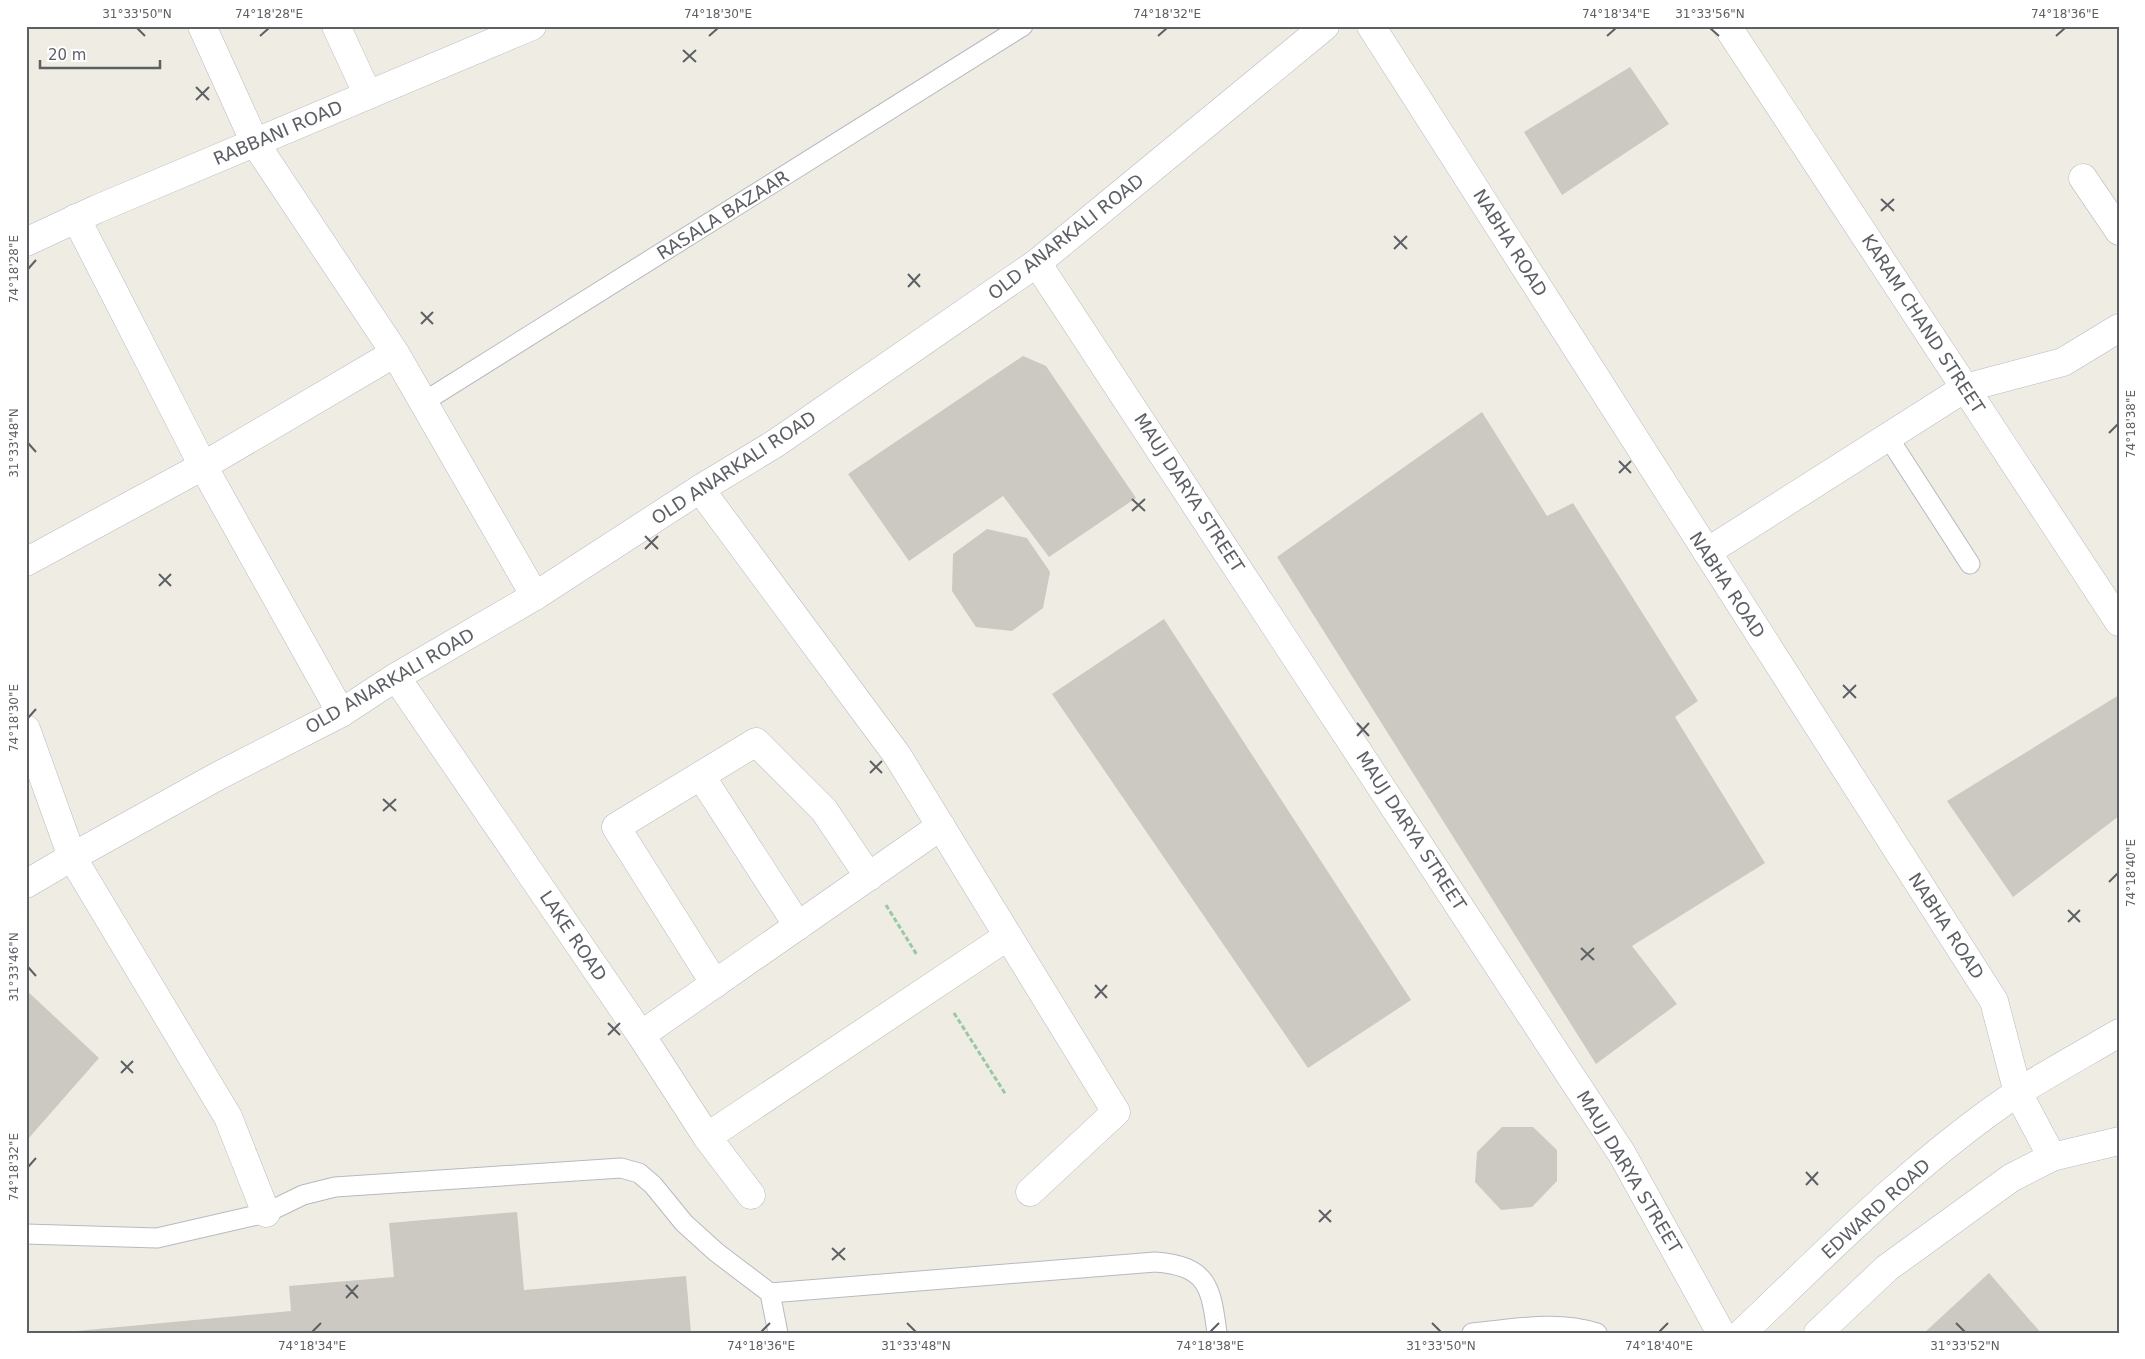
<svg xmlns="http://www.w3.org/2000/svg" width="2145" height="1359" font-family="'DejaVu Sans',sans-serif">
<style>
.building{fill:#ccc9c3}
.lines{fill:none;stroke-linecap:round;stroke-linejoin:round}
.service-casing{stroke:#b6babf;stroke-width:21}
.minor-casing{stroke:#b6babf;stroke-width:29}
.tertiary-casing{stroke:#b6babf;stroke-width:29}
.secondary-casing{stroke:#b7bbc1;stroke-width:29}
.path{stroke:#97caa3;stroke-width:3;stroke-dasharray:5 2.5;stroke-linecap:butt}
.service{stroke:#fff;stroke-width:19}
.minor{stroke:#fff;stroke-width:28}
.tertiary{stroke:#fff;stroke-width:28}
.secondary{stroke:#fff;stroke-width:28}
.ticks{fill:none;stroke:#5c6065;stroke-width:2}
.labels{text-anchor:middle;stroke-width:4;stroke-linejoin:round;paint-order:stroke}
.street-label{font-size:18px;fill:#5c6065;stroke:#fff}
.neatline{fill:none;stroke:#5c6065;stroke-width:2}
.ticks-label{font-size:12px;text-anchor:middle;fill:#5c6065}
</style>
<rect width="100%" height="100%" fill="#efece4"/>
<g class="building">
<path d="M1630 67 1669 124 1562 195 1524 132Z"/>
<path d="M1023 356 1046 366 1136 498 1049 557 1003 496 909 561 848 474Z"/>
<path d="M1482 412 1547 516 1573 503 1698 701 1675 717 1765 863 1632 946 1677 1004 1596 1064 1277 557Z"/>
<path d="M987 529 1027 538 1050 572 1043 608 1012 631 976 627 952 591 953 554Z"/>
<path d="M1164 619 1411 1000 1308 1068 1052 694Z"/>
<path d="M2119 695V816L2013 897 1947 801Z"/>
<path d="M26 990 99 1058 28 1139 26 1137Z"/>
<path d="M1502 1127H1533L1557 1150V1181L1532 1207 1501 1210 1475 1182 1477 1152Z"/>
<path d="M517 1212 524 1290 686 1276 691 1333H55L291 1311 289 1286 394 1277 389 1223Z"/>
<path d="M1989 1273 2041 1333H1924Z"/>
</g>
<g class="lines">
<g class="service-casing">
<g id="service">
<path d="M422 403 1023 26"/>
<path d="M1888 437 1970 564"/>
<path d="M26 1234 157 1238 266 1213 303 1195 335 1187 621 1168 639 1173 653 1185 684 1223 716 1252 770 1293 778 1333"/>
<path d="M770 1293 1155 1262C1208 1266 1211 1287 1217 1333"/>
<path d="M1472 1333C1514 1329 1556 1320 1597 1333"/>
</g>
</g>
<g class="minor-casing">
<g id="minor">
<path d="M202 26 255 143 395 353 535 596"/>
<path d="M336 26 368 95"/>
<path d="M1727 26 2119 622"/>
<path d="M2083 178 2119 231"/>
<path d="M76 218 203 466 341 713"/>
<path d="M26 242 97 209 532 26"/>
<path d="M1037 263 1622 1154 1721 1333"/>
<path d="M700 489 897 755 1116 1112 1030 1192"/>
<path d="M1707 552 1965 388 2063 362 2119 328"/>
<path d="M26 562 203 466 395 353"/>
<path d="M396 677 641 1035 707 1137 751 1195"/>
<path d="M26 729 72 857 228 1117 266 1213"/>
<path d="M701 776 798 926"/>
<path d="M715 984 616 827 756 742 824 810 869 877"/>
<path d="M641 1035 941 826"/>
<path d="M707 1137 1008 936"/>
</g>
</g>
<g class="tertiary-casing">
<path id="tertiary" d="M26 884 72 857 218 776 341 713 396 677 535 596 700 489 776 443 1037 263 1325 26"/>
</g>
<g class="secondary-casing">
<g id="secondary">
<path d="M1371 26 1994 1001 2018 1093 2052 1157"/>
<path d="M1742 1333C1830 1249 1916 1161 2017 1093 2050 1072 2085 1053 2119 1033"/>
<path d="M1818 1333 1887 1268 2011 1178 2052 1157 2119 1141"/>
</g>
</g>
<g class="path">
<path d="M886 905 917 955"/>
<path d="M954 1013 1006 1095"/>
</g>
<use href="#service" class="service"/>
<use href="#minor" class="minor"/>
<use href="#tertiary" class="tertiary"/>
<use href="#secondary" class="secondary"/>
</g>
<path class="ticks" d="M137 28 145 36M1710 28 1719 36M260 36 269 28M709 36 718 28M1158 36 1167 28M1607 36 1616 28M2056 36 2065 28M683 50 696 62M683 62 696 50M196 87 209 100M196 100 209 87M1881 199 1894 211M1881 211 1894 199M1394 236 1407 249M1394 249 1407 236M28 269 36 260M908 274 920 287M908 287 920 274M421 312 433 324M421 324 433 312M2109 433 2118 424M28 443 36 452M1619 461 1631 473M1619 473 1631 461M1132 499 1145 511M1132 511 1145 499M645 536 658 549M645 549 658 536M159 574 171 586M159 586 171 574M1843 685 1856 698M1843 698 1856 685M28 718 36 709M1357 723 1369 736M1357 736 1369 723M870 761 882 773M870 773 882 761M383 799 396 811M383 811 396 799M2109 882 2118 873M2068 910 2080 922M2068 922 2080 910M1581 948 1594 960M1581 960 1594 948M28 967 36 976M1095 985 1107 998M1095 998 1107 985M608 1023 620 1035M608 1035 620 1023M121 1061 133 1073M121 1073 133 1061M28 1167 36 1158M1806 1172 1818 1185M1806 1185 1818 1172M1319 1210 1331 1222M1319 1222 1331 1210M832 1248 845 1260M832 1260 845 1248M346 1285 358 1298M346 1298 358 1285M907 1323 916 1332M1432 1323 1441 1332M1956 1323 1965 1332M312 1332 321 1323M761 1332 770 1323M1210 1332 1219 1323M1659 1332 1668 1323"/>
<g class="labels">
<g class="street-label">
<text transform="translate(278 133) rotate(-23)" y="6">RABBANI ROAD</text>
<text transform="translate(723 215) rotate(-32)" y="6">RASALA BAZAAR</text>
<text transform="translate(1066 237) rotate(-38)" y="6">OLD ANARKALI ROAD</text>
<text transform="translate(1510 243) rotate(58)" y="6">NABHA ROAD</text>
<text transform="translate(1923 324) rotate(57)" y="6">KARAM CHAND STREET</text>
<text transform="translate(734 468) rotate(-33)" y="6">OLD ANARKALI ROAD</text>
<text transform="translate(1189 493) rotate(57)" y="6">MAUJ DARYA STREET</text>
<text transform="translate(1727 585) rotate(57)" y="6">NABHA ROAD</text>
<text transform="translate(390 681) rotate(-30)" y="6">OLD ANARKALI ROAD</text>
<text transform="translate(1411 831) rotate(57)" y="6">MAUJ DARYA STREET</text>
<text transform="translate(1946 926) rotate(57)" y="6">NABHA ROAD</text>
<text transform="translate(573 936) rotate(56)" y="6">LAKE ROAD</text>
<text transform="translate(1629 1172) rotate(59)" y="6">MAUJ DARYA STREET</text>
<text transform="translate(1876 1209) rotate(-42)" y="6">EDWARD ROAD</text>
</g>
</g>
<rect width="2145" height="1359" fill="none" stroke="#ffffff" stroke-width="55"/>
<path d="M40 60v8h120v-8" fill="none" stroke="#5c6065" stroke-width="2.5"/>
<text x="48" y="60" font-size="15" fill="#5c6065" stroke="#ffffff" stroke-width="4" paint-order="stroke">20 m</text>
<rect x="28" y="28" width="2090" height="1304" class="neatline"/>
<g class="ticks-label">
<text x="137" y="18">31°33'50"N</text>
<text x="269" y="18">74°18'28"E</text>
<text x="718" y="18">74°18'30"E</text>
<text x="1167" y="18">74°18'32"E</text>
<text x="1616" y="18">74°18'34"E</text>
<text x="1710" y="18">31°33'56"N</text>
<text x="2065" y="18">74°18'36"E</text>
<text transform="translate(14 269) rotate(-90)" y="4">74°18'28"E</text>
<text transform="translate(2131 424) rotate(-90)" y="4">74°18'38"E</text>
<text transform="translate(14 443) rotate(-90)" y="4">31°33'48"N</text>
<text transform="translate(14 718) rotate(-90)" y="4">74°18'30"E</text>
<text transform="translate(2131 873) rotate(-90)" y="4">74°18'40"E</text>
<text transform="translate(14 967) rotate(-90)" y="4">31°33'46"N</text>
<text transform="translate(14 1167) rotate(-90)" y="4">74°18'32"E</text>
<text x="312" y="1350">74°18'34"E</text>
<text x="761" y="1350">74°18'36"E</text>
<text x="916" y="1350">31°33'48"N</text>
<text x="1210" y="1350">74°18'38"E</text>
<text x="1441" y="1350">31°33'50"N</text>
<text x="1659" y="1350">74°18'40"E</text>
<text x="1965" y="1350">31°33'52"N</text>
</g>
</svg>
